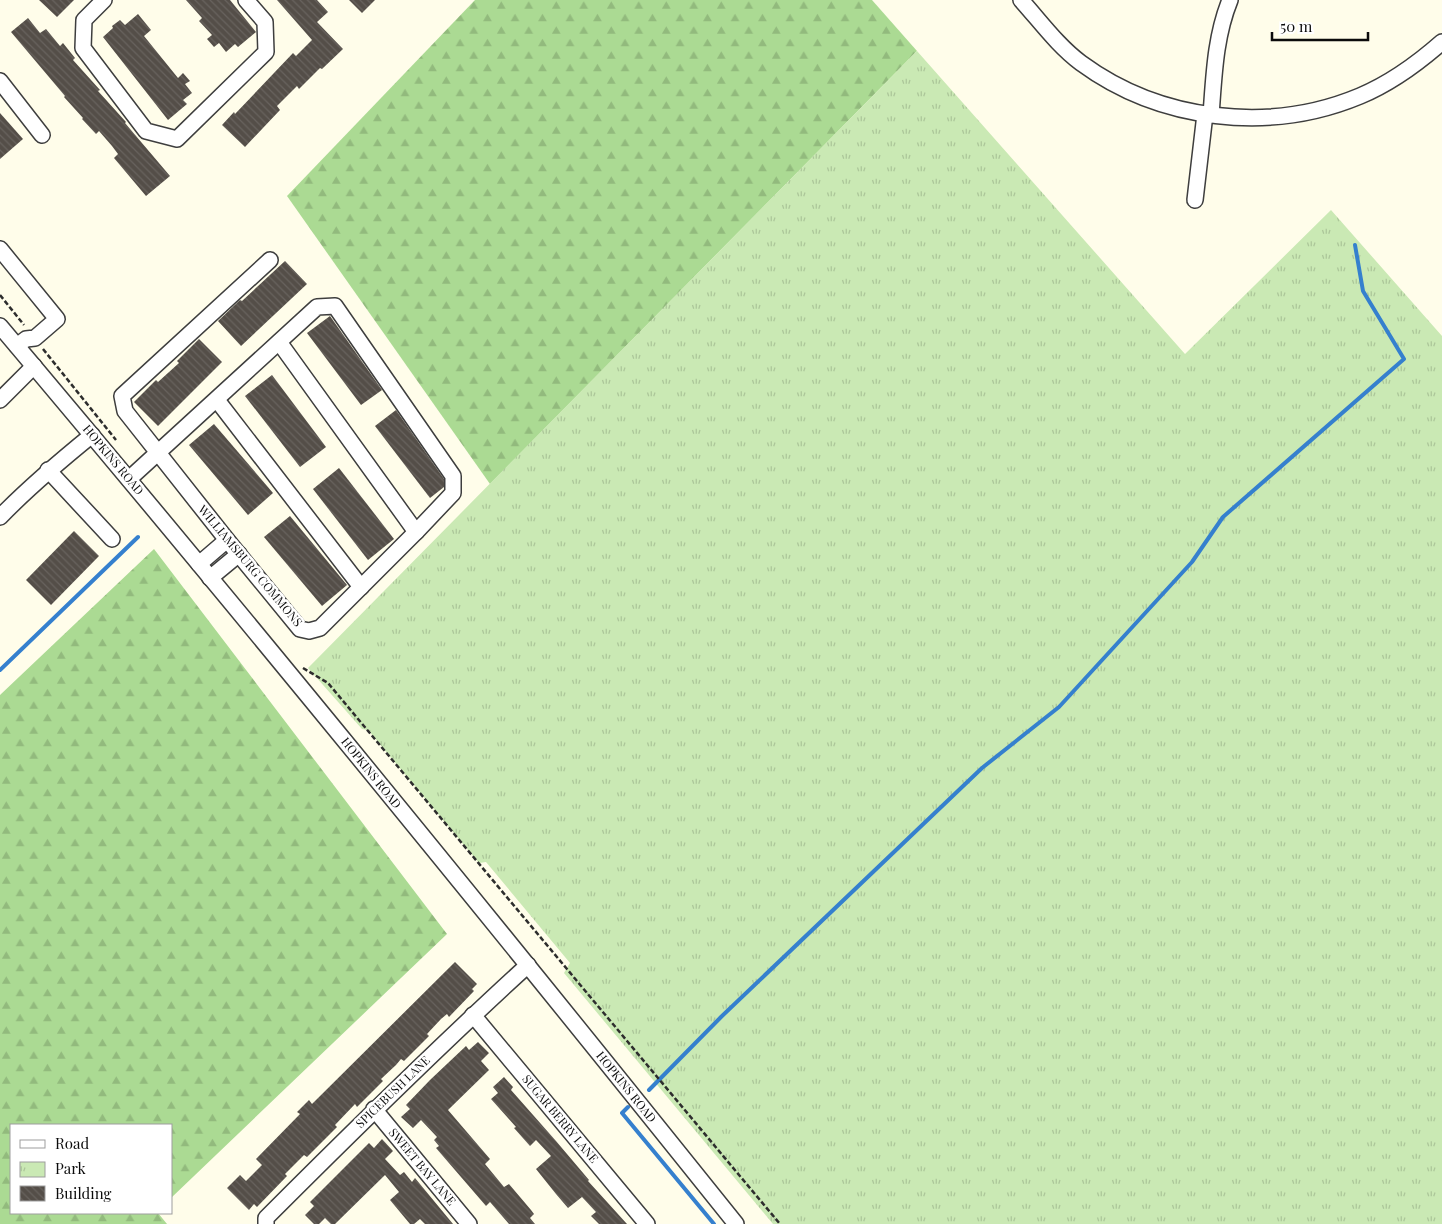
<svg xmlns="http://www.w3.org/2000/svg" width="1442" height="1224" font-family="'Playfair Display',serif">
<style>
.forest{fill:url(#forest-firs)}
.park{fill:url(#park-tufts)}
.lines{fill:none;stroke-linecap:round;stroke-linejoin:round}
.stream{stroke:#3580ce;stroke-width:4}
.building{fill:url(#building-back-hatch)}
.minor-casing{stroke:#3e3e3e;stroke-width:18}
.path{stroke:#2d2d2d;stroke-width:2.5;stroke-dasharray:5 2.5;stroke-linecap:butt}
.minor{stroke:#fff;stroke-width:15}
.labels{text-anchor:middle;stroke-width:5;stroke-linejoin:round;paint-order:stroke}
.street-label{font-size:12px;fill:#0b0b0b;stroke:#fff}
</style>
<defs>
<pattern id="forest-firs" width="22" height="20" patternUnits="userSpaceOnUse" patternTransform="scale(1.25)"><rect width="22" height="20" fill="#abda93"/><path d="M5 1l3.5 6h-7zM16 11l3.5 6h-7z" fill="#92ba7d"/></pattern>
<pattern id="park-tufts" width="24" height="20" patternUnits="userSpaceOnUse" patternTransform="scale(1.25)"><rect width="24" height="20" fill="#cae9b4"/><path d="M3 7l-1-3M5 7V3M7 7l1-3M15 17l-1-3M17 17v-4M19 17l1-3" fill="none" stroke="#acc699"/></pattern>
<pattern id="building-back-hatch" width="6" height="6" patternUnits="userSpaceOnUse" patternTransform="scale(1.25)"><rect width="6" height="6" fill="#544e48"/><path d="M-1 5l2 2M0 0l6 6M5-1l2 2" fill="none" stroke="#68635e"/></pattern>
</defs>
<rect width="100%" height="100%" fill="#fffdea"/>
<g class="forest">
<path d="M475 0H872L917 51 490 484 287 196Z"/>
<path d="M154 549 447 934 171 1198V1125H11V1213H158L167 1224H0V695Z"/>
</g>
<path class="park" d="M917 51 1185 354 1331 210 1442 336V1224H773L564 973 570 963 486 862 479 863 368 730 362 729 308 668Z"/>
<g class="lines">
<g class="stream">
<path d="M0 670 138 537"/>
<path d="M649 1090 721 1017 982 768 1059 707 1192 562 1223 517 1404 359 1363 291 1355 245"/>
<path d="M628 1107 622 1113 714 1224"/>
</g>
</g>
<g class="building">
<path d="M39 0H74L57 17Z"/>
<path d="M186 0H230L256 32 238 47 235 44 226 52 219 43 214 47 207 39 212 35 199 21 202 18Z"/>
<path d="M277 0H317L328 12 317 22 343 49 322 69 320 68 299 89 297 86 277 106 280 110 245 147 222 125 234 112 235 114 293 53 296 56 312 40Z"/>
<path d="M349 0H375L362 13Z"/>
<path d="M138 14 151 30 144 36 178 78 183 73 190 81 185 84 192 93 183 100 187 104 168 120 103 37 113 28 112 26 120 20 125 25Z"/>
<path d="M28 18 40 33 46 29 60 46 63 43 75 58 73 60 100 90 98 91 126 122 125 123 170 176 146 196 114 158 118 154 112 146 99 131 96 134 82 119 83 118 64 97 65 96 11 32Z"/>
<path d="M0 113 23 139 0 159Z"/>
<path d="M285 261 307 284 241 346 218 321 240 300 242 301Z"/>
<path d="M330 316 382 390 361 405 307 333Z"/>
<path d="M199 339 222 362 158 426 134 402 156 380 158 382 179 363 177 361Z"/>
<path d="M272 375 326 447 300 467 245 396Z"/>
<path d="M396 410 444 479V487L430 498 375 426Z"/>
<path d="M214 424 273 493 248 515 189 445Z"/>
<path d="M339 468 394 539 368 560 313 489Z"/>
<path d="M290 516 347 585 322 606 264 537Z"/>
<path d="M74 531 99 556 51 605 26 580Z"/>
<path d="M455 962 477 984 472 989 474 991 449 1017 447 1014 441 1019 427 1034 429 1036 404 1061 401 1059 396 1065 381 1079 383 1081 357 1107 355 1104 335 1125 337 1127 307 1157 304 1155 285 1174 287 1176 257 1207 254 1204 249 1210 227 1188 240 1175 246 1181 262 1165 256 1159 300 1114 297 1112 309 1100 312 1104Z"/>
<path d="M478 1042 489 1053 481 1061 489 1070 448 1110 490 1159 485 1164 504 1187 509 1184 531 1210 534 1214 530 1218 535 1224H509L490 1202 486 1206 436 1148 439 1146 434 1140 437 1137 421 1120 413 1128 401 1117 410 1109 406 1105 430 1080 466 1046 469 1050Z"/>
<path d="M504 1077 513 1087 511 1090 556 1141 589 1180 588 1181 627 1224H599L591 1216 596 1212 582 1197 568 1208 556 1194 536 1169 551 1156 536 1140 530 1146 514 1128 516 1127 491 1099 498 1093 493 1087Z"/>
<path d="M382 1139 393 1151 385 1159 400 1175 404 1172 412 1182 415 1178 453 1224H425L420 1219 414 1224H410L390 1200 399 1192 385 1175 335 1224H331L325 1218 319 1224H314L305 1215 314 1206 310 1202 369 1143 374 1148Z"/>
</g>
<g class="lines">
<g class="minor-casing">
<g id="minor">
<path d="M104 0 84 20 83 48 146 131 177 139 266 52 265 22 246 0"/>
<path d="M1021 0C1040 21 1058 46 1081 63 1160 121 1269 134 1360 96 1391 83 1417 64 1442 42"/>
<path d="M0 81 42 135"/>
<path d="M1211 115C1214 76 1215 37 1230 0"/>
<path d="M1195 200 1205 114"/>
<path d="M0 249 57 319 35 338 26 339 17 346"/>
<path d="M0 326C250 622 494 922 736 1224"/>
<path d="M279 342 416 532"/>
<path d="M0 400 34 366"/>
<path d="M217 400 361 587"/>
<path d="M48 470 112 539"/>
<path d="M129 479C192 422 254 364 317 307L335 306 453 476V493L416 532 320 628 309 631 300 629 227 540 125 411 122 396 270 260"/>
<path d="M0 517C29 487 60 461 92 435"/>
<path d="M199 564 227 540"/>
<path d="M210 578 239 554"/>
<path d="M473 1015 647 1224"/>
<path d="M374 1109 469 1224"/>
<path d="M266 1224V1218C352 1132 438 1047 528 965"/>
</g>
</g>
<g class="path">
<path d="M0 295 24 325"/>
<path d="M43 349 116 440"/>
<path d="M303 668 328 683 780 1224"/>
</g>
<use href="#minor" class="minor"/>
</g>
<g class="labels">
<g class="street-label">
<text transform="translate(113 460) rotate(50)" y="4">HOPKINS ROAD</text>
<text transform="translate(250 566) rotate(50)" y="4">WILLIAMSBURG COMMONS</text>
<text transform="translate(371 773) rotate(51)" y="4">HOPKINS ROAD</text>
<text transform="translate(626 1087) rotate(51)" y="4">HOPKINS ROAD</text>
<text transform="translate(393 1092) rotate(-44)" y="4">SPICEBUSH LANE</text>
<text transform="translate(560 1119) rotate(50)" y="4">SUGAR BERRY LANE</text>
<text transform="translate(422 1167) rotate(50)" y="4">SWEET BAY LANE</text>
</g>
</g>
<rect x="10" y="1124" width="162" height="90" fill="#ffffff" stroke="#9d9d9d"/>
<rect x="20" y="1140" width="25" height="8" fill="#ffffff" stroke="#9d9d9d"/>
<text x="55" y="1149" font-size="15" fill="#0b0b0b">Road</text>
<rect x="20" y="1162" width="25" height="15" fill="url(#park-tufts)" stroke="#9d9d9d"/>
<text x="55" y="1174" font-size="15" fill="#0b0b0b">Park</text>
<rect x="20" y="1186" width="25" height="15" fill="url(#building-back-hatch)" stroke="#9d9d9d"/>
<text x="55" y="1199" font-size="15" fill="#0b0b0b">Building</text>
<path d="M1272 32v8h96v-8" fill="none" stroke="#0b0b0b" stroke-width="2.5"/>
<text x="1280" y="32" font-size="15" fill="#0b0b0b" stroke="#ffffff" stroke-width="4" paint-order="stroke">50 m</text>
</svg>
